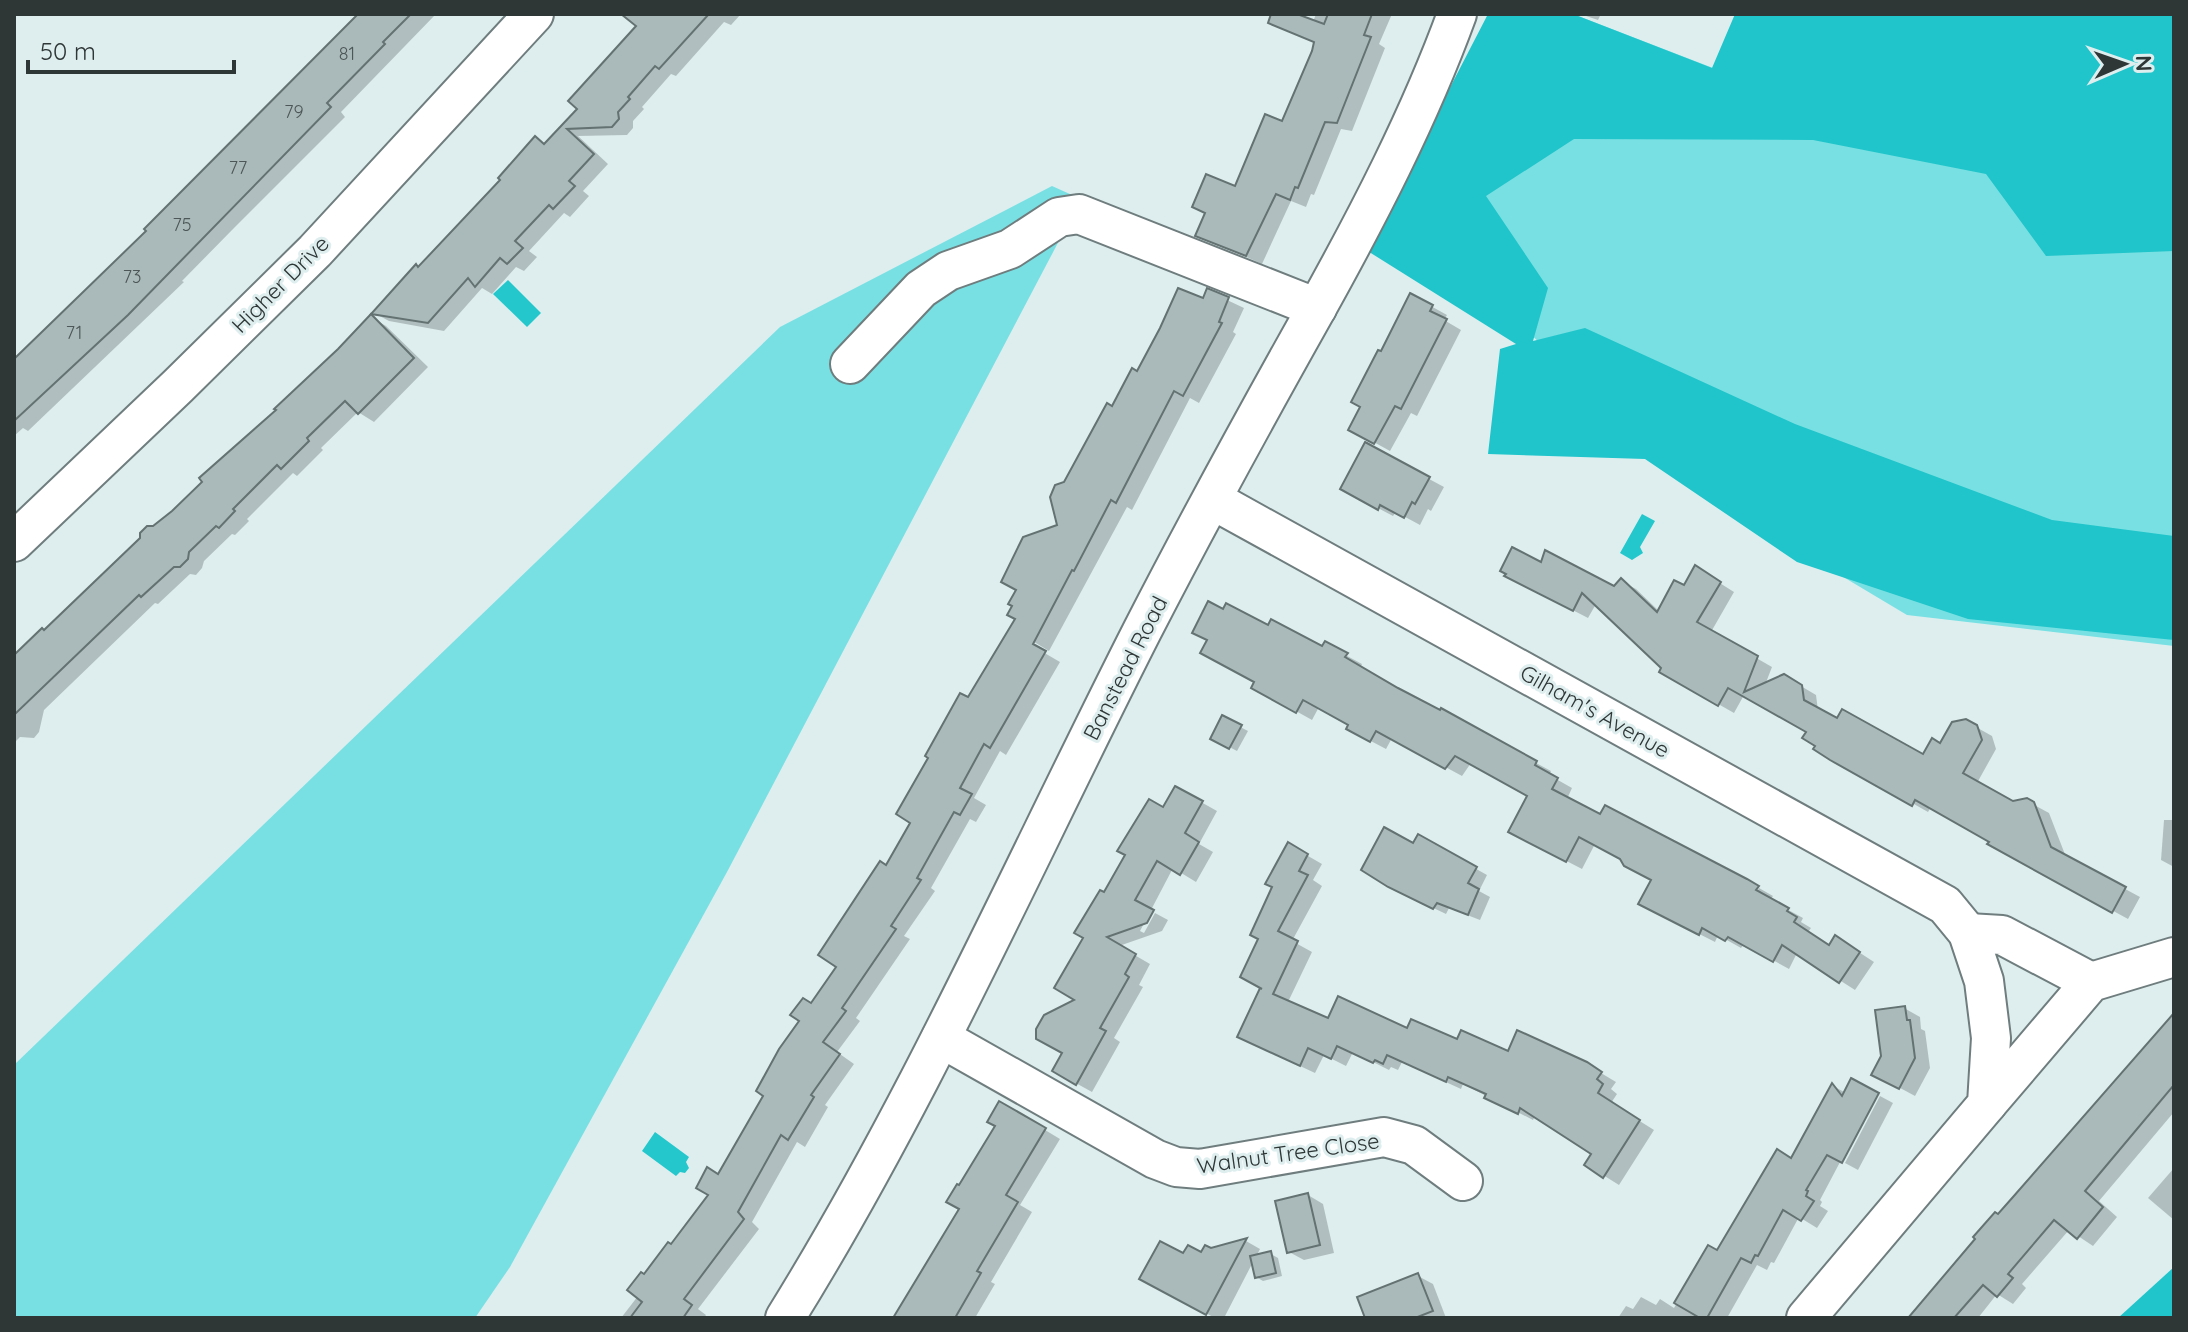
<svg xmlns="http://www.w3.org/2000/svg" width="2188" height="1332" font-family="Quicksand,sans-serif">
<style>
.green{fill:#78e0e3}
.forest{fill:#1fc5ca}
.water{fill:#24c8cc}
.shadow{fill:#0003}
.building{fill:#aababa;stroke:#647272;stroke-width:2}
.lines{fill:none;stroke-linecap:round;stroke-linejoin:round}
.minor-casing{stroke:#6f7d7e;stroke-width:42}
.minor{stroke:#fff;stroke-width:38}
.labels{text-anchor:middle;stroke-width:6;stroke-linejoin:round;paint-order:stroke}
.number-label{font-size:18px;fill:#4e5757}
.street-label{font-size:22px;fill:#2f3636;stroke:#deeeef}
</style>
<rect width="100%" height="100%" fill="#deeeef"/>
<g class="green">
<path d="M1498 14H1573L1713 68 2174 149V646L1907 615 1689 485 1459 266Z"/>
<path d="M1052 186 1081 199 727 872 510 1267 475 1318H14V1065L780 327Z"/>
</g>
<g class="forest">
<path d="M1488 14H1573L1712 68 1735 14H2174V251L2046 256 1986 174 1813 140 1574 139 1486 196 1548 288 1533 341 1585 328 1795 424 2052 520 2174 536V640L1968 619 1797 562 1645 459 1488 454 1500 349 1516 344 1366 250Z"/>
<path d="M2174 1267V1318H2118Z"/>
</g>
<g class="water">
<path d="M508 280 541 313 527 327 493 294Z"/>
<path d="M1642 514 1655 521 1640 547 1643 553 1632 560 1620 553Z"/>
<path d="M655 1132 689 1157 686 1162 689 1168 685 1173 680 1172 676 1176 642 1151Z"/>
</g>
<g class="shadow">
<path d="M360 14H436L341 112 345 117 234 228 182 281 184 282 28 431 23 428 14 436V360L149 231Z"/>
<path d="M648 14H741L731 25 724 22 676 76 671 74 642 107 644 109 633 121V128L627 135 578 136 608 164 583 191 589 196 570 217 564 213 529 251 537 257 524 271 516 267 492 294 482 288 444 331 389 321 374 313 502 180 536 139 546 145 580 109Z"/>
<path d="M1316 14H1392L1379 44 1385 48 1352 131 1341 129 1314 195 1311 194 1306 207 1291 201 1262 264 1198 235 1236 189 1284 124 1316 43 1307 38Z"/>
<path d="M1580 14H1601L1598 20Z"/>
<path d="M1208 291 1244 308 1233 332 1236 334 1199 403 1190 398 1132 510 1127 507 1049 651 1026 637 1024 641 1060 662 1006 755 1000 751 974 798 986 805 976 822 970 819 931 888 935 891 904 936 910 939 856 1018 860 1021 837 1052 854 1064 825 1105 828 1107 805 1147 797 1142 752 1222 759 1229 698 1309 706 1315 704 1318H621L638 1296 645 1277 672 1246 711 1195 812 1005 839 967 912 822 969 700 1017 618 1059 527 1065 484 1113 409 1138 374 1204 301Z"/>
<path d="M1411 295 1447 315 1444 320 1461 330 1417 416 1411 413 1390 451 1350 429 1362 406 1382 354Z"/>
<path d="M371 317 386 326 428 367 374 422 358 412 321 448 323 450 297 476 293 473 247 519 249 521 235 535 232 534 204 561 202 568 196 575 190 574 158 604 155 603 44 710 39 732 34 738 20 737 14 743V658L174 512Z"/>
<path d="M1366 445 1444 487 1431 511 1428 509 1420 525 1396 512 1393 516 1357 497Z"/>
<path d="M1542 565 1615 588 1621 581 1636 589 1660 612 1685 588 1696 568 1734 592 1711 632 1772 667 1765 685 1784 676 1816 695 1818 710 1924 757 1976 727 1992 736 1996 749 1977 783 2013 803 2027 801 2049 813 2066 857 2140 897 2128 919 2005 852 1991 841 1931 807 1928 812 1832 758 1808 732 1744 695 1734 713 1662 672 1664 668 1596 604 1588 618 1522 584Z"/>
<path d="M1269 627 1323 649 1325 644 1362 664 1360 668 1551 771 1549 775 1572 788 1567 799 1753 900 1759 888 1773 896 1770 900 1803 918 1801 922 1811 928 1808 932 1830 947H1851L1874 962 1855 990 1797 953 1789 969 1744 944 1741 948 1718 935 1715 942 1656 912 1653 880 1622 859 1595 844 1582 869 1526 840 1530 796 1471 763 1462 776 1392 738 1386 749 1348 729 1350 724 1319 707 1312 720 1253 687Z"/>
<path d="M1223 718 1248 731 1237 751 1212 738Z"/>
<path d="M1176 788 1217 811 1199 844 1213 852 1196 882 1173 868 1140 931 1144 933 1155 913 1168 920 1162 931 1119 946 1150 964 1139 985 1143 987 1114 1038 1120 1042 1092 1092 1054 1071 1064 1052 1078 1000 1085 938 1105 895Z"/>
<path d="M2164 820H2174V867L2161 860Z"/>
<path d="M1419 837 1487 875 1479 891 1490 897 1480 920 1449 908 1446 914 1402 893 1414 846Z"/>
<path d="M1289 845 1322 864 1313 880 1322 886 1292 941 1312 952 1288 1002 1329 1021 1408 1031 1509 1053 1586 1064 1616 1082 1611 1089 1617 1094 1611 1103 1654 1130 1619 1185 1587 1165 1594 1154 1535 1116 1533 1120 1463 1084 1461 1089 1402 1062 1398 1070 1391 1067 1389 1070 1353 1052 1346 1066 1324 1055 1315 1073 1255 1045 1263 988 1261 939Z"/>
<path d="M1904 1008 1920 1017 1921 1029 1925 1031 1930 1068 1915 1096 1889 1082Z"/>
<path d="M2174 1033V1112L2099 1201 2117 1217 2093 1246 2069 1230 2022 1284 2026 1288 2013 1304 1997 1294 1978 1318H1910L1999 1216Z"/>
<path d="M1833 1086 1846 1093 1876 1094 1820 1200 1822 1202 1820 1206 1828 1211 1817 1228 1799 1217 1774 1263 1771 1262 1767 1270 1757 1265 1727 1318H1618L1626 1306 1633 1309 1641 1297 1656 1305 1660 1299 1674 1308 1708 1248 1718 1253 1793 1160Z"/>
<path d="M1880 1096 1893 1103 1858 1170 1845 1163Z"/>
<path d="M1000 1103 1060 1139 1020 1205 1032 1212 991 1282 995 1284 975 1318H894L961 1209 960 1188 998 1126Z"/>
<path d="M2174 1168V1220L2148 1198Z"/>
<path d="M1308 1195 1323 1204 1334 1253 1304 1260 1289 1252Z"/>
<path d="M1246 1241 1260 1249 1256 1257 1271 1254 1278 1258 1282 1276 1263 1281 1256 1277 1253 1262 1224 1318H1215L1157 1287 1184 1256 1202 1255Z"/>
<path d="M1418 1276 1433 1284 1446 1318H1367Z"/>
</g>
<g class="building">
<path d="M358 14H411L383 42 385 44 327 103 331 107 128 315 14 421V359L146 231 144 229Z"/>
<path d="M621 14H709L659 69 655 66 628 97 630 99 618 112 619 119 612 127 567 129 594 154 569 181 575 186 553 209 549 205 515 241 523 248 507 264 500 258 475 287 468 278 428 323 371 314 416 264 418 267 500 180 498 178 535 136 544 144 577 109 568 101 636 26Z"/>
<path d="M1271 14H1297L1324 24 1328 14H1372L1364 35 1371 37 1337 123 1325 122 1298 188 1295 187 1290 200 1276 194 1246 256 1195 236 1205 213 1192 207 1206 174 1235 186 1265 114 1282 121 1312 51 1314 42 1268 23Z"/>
<path d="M1178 288 1203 298 1207 288 1229 297 1219 322 1222 323 1183 396 1174 391 1116 503 1111 500 1074 571 1072 570 1033 644 1046 651 990 748 984 744 960 788 972 794 960 815 954 812 917 878 921 880 891 926 896 929 842 1008 846 1011 823 1042 840 1054 811 1095 814 1097 788 1140 781 1135 738 1212 744 1219 684 1299 692 1305 683 1318H630L642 1302 627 1290 641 1272 644 1274 668 1242 671 1244 708 1195 696 1188 707 1167 718 1174 763 1096 756 1091 779 1049 799 1021 790 1015 803 998 811 1003 836 967 818 955 880 861 886 865 910 823 896 814 928 758 925 756 960 693 968 697 1015 619 1007 615 1012 606 1008 604 1016 590 1001 582 1023 537 1057 525 1050 497 1055 485 1064 482 1107 403 1112 406 1132 368 1137 371 1160 328Z"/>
<path d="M1410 293 1433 305 1430 311 1447 319 1401 409 1395 406 1374 444 1348 430 1360 407 1351 402 1378 350 1381 351Z"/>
<path d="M371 314 414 358 358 414 345 401 307 438 309 441 281 469 277 465 233 509 235 511 219 528 216 526 189 552 188 559 180 567H174L141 597 139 595 14 715V655L42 628 44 630 140 538V533L147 526H153L172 511 202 482 199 478 276 410 274 409 338 349Z"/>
<path d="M1365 442 1430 477 1415 504 1412 502 1404 518 1380 505 1378 510 1340 489Z"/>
<path d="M1512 547 1541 562 1545 550 1614 586 1621 578 1657 612 1674 580 1684 585 1695 565 1721 582 1697 622 1758 656 1744 692 1784 674 1802 685 1804 700 1837 718 1842 709 1923 754 1932 738 1940 743 1952 722 1966 719 1977 725 1982 740 1963 773 2013 801 2027 798 2034 802 2051 847 2126 887 2112 913 1987 844 1989 842 1915 800 1912 806 1830 760 1813 749 1815 746 1802 738 1806 732 1728 688 1718 706 1659 672 1661 668 1582 593 1573 611 1504 576 1506 574 1500 571Z"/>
<path d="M1208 601 1223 609 1226 603 1268 625 1271 619 1322 646 1325 641 1348 653 1345 657 1398 688 1440 710 1441 708 1537 761 1535 765 1558 778 1552 789 1600 814 1605 805 1747 879 1759 886 1756 890 1789 908 1787 911 1797 917 1794 922 1829 945 1835 935 1860 952 1839 983 1782 945 1773 962 1728 937 1725 941 1702 928 1699 935 1638 904 1651 880 1624 866 1620 859 1579 837 1566 862 1508 832 1527 796 1455 756 1445 769 1376 731 1370 742 1346 729 1348 725 1303 700 1296 713 1251 688 1254 682 1200 653 1207 640 1192 633Z"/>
<path d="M1222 715 1242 725 1229 749 1210 739Z"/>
<path d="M1175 786 1203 801 1185 833 1199 842 1180 875 1157 861 1135 900 1154 910 1147 923 1107 937 1136 954 1125 974 1129 977 1100 1028 1106 1031 1076 1085 1052 1071 1062 1053 1036 1039V1029L1044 1015 1074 1000 1054 988 1083 938 1074 933 1100 890 1104 892 1125 855 1117 851 1149 799 1163 807Z"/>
<path d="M1384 827 1413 843 1418 834 1477 867 1468 883 1479 889 1468 915 1437 903 1433 909 1388 887 1361 870Z"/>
<path d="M1288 842 1308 854 1299 871 1308 875 1278 931 1298 941 1273 994 1328 1018 1338 996 1407 1028 1411 1019 1457 1039 1461 1030 1508 1051 1517 1030 1587 1062 1602 1072 1597 1079 1603 1084 1598 1093 1640 1120 1603 1178 1584 1165 1591 1154 1520 1108 1518 1114 1484 1098 1486 1094 1448 1077 1446 1082 1387 1055 1383 1064 1375 1060 1373 1063 1337 1046 1331 1059 1308 1048 1300 1066 1237 1037 1260 988 1262 989 1240 977 1258 939 1250 935 1272 887 1265 884Z"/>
<path d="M1905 1006 1907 1020H1910L1915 1058 1899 1089 1871 1075 1881 1056 1875 1010Z"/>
<path d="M2174 1013V1085L2085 1191 2103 1207 2077 1239 2054 1220 2008 1274 2013 1278 1997 1297 1983 1285 1954 1318H1908L1975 1239 1973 1237 1995 1212 1998 1214 2013 1197Z"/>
<path d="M1851 1078 1879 1093 1842 1163 1827 1155 1806 1190 1808 1191 1806 1196 1814 1201 1801 1221 1783 1210 1758 1256 1755 1255 1751 1263 1741 1258 1707 1318H1700L1674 1303 1708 1245 1717 1250 1777 1149 1791 1158 1832 1083 1842 1096Z"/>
<path d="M999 1101 1046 1128 1006 1195 1018 1202 977 1271 981 1273 955 1318H893L959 1209 946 1202 957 1184 959 1185 995 1126 987 1122Z"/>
<path d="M1308 1193 1320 1245 1287 1253 1275 1201Z"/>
<path d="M1247 1238 1206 1315 1139 1279 1160 1241 1183 1253 1188 1245 1201 1252 1205 1245 1211 1248Z"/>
<path d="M1271 1251 1276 1273 1255 1278 1250 1256Z"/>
<path d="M1418 1273 1433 1311 1415 1318H1365L1357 1297Z"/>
</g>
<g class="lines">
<g class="minor-casing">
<g id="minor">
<path d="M850 364 921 289 948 271 1010 249 1059 217 1079 214 1317 308"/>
<path d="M1213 500 1945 905 1968 933 1984 981 1991 1038 1987 1104 1806 1318"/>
<path d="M14 542 178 386 315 251 534 14"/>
<path d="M1968 933 2002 935 2091 982"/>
<path d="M941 1038 1155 1159 1176 1167 1200 1169 1384 1137 1414 1145 1463 1181"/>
<path d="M1987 1104 2091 982 2174 957"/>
<path d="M785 1318C921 1099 1025 861 1142 631 1197 524 1255 418 1314 313 1368 216 1419 118 1457 14"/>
</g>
</g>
<use href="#minor" class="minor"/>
</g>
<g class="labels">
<g class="number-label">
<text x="347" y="60">81</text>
<text x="294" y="118">79</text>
<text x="238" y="174">77</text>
<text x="182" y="231">75</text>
<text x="132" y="283">73</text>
<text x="74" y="339">71</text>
</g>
<g class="street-label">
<text transform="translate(280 284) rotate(-45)" y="8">Higher Drive</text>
<text transform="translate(1125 668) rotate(-63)" y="8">Banstead Road</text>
<text transform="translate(1595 711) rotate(29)" y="8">Gilham's Avenue</text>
<text transform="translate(1288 1153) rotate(-8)" y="8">Walnut Tree Close</text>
</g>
</g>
<rect width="2188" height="1332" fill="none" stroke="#2f3636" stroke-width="32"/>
<g transform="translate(2124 64) rotate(88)" stroke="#deeeef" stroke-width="6" paint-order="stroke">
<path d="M0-6L14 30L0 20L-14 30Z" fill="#2f3636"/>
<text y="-12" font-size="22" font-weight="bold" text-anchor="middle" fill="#2f3636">N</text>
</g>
<path d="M28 60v12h206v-12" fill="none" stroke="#2f3636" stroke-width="4"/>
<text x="40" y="60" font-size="24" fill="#2f3636" stroke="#deeeef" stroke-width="6" paint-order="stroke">50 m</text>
</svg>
